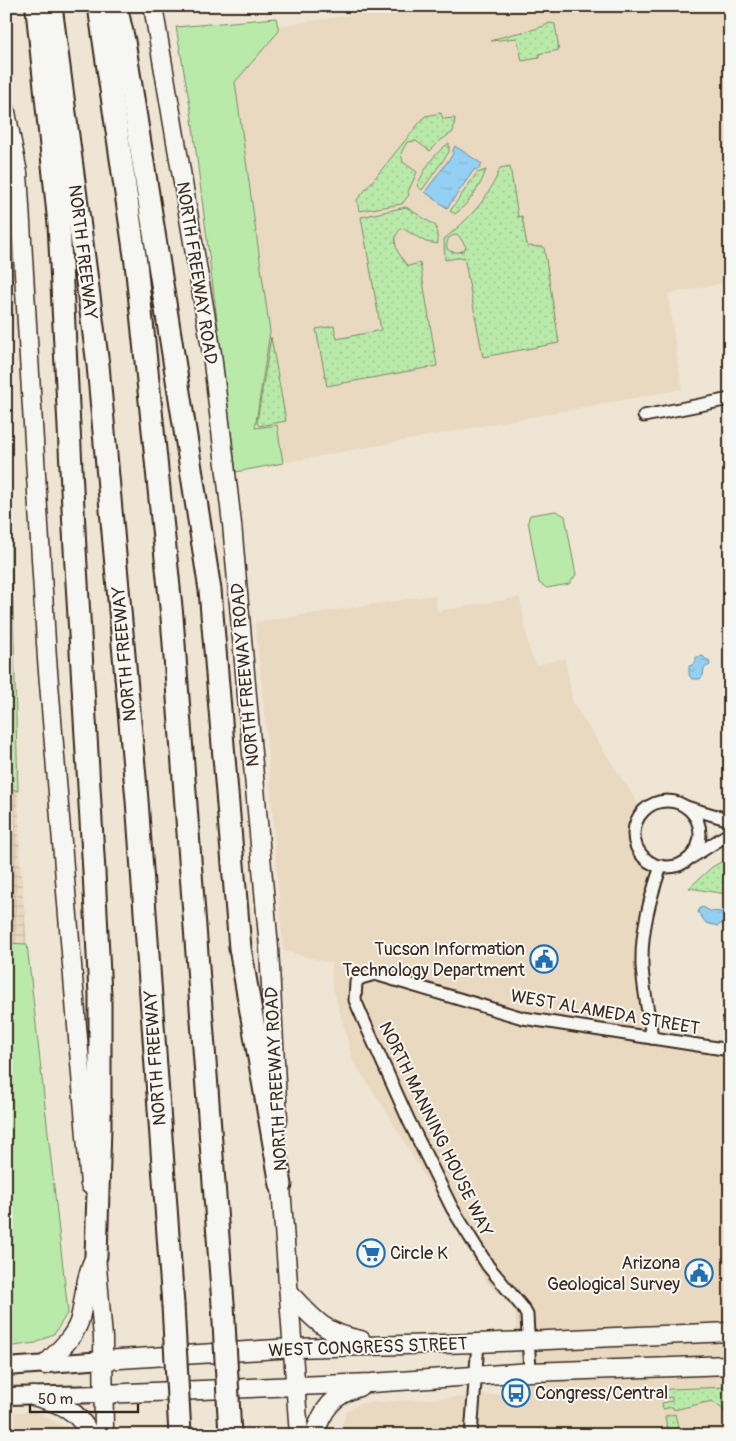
<svg xmlns="http://www.w3.org/2000/svg" width="736" height="1441" font-family="Pangolin,sans-serif">
<style>
.built{fill:#ead9c1}
.industrial{fill:url(#industrial-grid)}
.grass{fill:url(#grass-dots);stroke:#7a8a64;fill-rule:evenodd}
.green{fill:#b9eaaa;stroke:#7a8a64}
.water{fill:url(#water-ripples);stroke:#708e9e}
.lines{fill:none;stroke-linecap:round;stroke-linejoin:round}
.street-casing{stroke:#3b2a1e;stroke-width:15}
.secondary-casing{stroke:#3b2a1e;stroke-width:20}
.primary-casing{stroke:#3b2a1e;stroke-width:21}
.highway-casing{stroke:#3b2a1e;stroke-width:25}
.street{stroke:#f6f6f2;stroke-width:11}
.secondary{stroke:#f6f6f2;stroke-width:16}
.primary{stroke:#f6f6f2;stroke-width:18}
.highway{stroke:#f6f6f2;stroke-width:21}
.highway-bridge-casing{stroke:#3b2a1e;stroke-width:25;stroke-linecap:butt}
.highway-bridge{stroke:#f6f6f2;stroke-width:21}
.labels{text-anchor:middle;stroke-width:4;stroke-linejoin:round;paint-order:stroke}
.street-label{font-size:18px;fill:#3b2a1e;stroke:#f6f6f2}
.poi-label{font-size:18px;fill:#3b2a1e;stroke:#f6f6f2;text-anchor:end}
</style>
<defs>
<pattern id="industrial-grid" width="8" height="8" patternUnits="userSpaceOnUse" patternTransform="scale(1.25)"><rect width="8" height="8" fill="#ead9c1"/><path d="M0 4h8M4 0v8" fill="none" stroke="#cabaa5"/></pattern>
<pattern id="grass-dots" width="8" height="8" patternUnits="userSpaceOnUse" patternTransform="scale(1.25)"><rect width="8" height="8" fill="#b9eaaa"/><path d="M2 2h.1M6 6h.1" fill="none" stroke="#a0c992" stroke-width="1.8" stroke-linecap="round"/></pattern>
<pattern id="water-ripples" width="26" height="14" patternUnits="userSpaceOnUse" patternTransform="scale(1.25)"><rect width="26" height="14" fill="#94d0f4"/><path d="M2 4q2-2 4 0t4 0M15 11q2-2 4 0t4 0" fill="none" stroke="#80b3d1"/></pattern>
</defs>
<rect width="100%" height="100%" fill="#efe5d5"/>
<filter id="ink" filterUnits="userSpaceOnUse"><feTurbulence type="fractalNoise" baseFrequency=".02" numOctaves="2"/><feDisplacementMap in="SourceGraphic" scale="10" xChannelSelector="R" yChannelSelector="G"/><feConvolveMatrix kernelMatrix="1 2 1 2 8 2 1 2 1" color-interpolation-filters="sRGB"/></filter>
<g filter="url(#ink)">
<g class="built">
<path d="M406 6H730V282L668 294 682 389 283 463 277 426 255 429 270 332 235 82 279 31 278 26 363 13 398 9Z"/>
<path d="M435 595 437 611 520 597 530 653 537 665 565 658 573 703 643 811 637 820 634 830V841L638 851 645 860 655 865 661 866 642 945 652 1038 730 1050V1435H339L346 1412 360 1403 523 1393 514 1309 487 1283 386 1111 353 1061 332 984 331 963 283 951 266 729 255 622Z"/>
<path d="M35 1411 66 1428 71 1435H6V1413Z"/>
</g>
<path class="industrial" d="M6 787 18 791 20 855 27 944 6 943Z"/>
<g class="grass">
<path d="M550 23 555 24 559 50 539 54V58L522 61 517 38 491 41C510 32 532 33 550 23Z"/>
<path d="M441 113 443 119 455 118 453 132 441 140 430 151 416 141 407 142 401 153 403 162 417 172 408 192 409 195 402 204 359 211 357 200 425 116Z"/>
<path d="M449 143V152L422 190 417 186C424 170 433 154 449 143Z"/>
<path d="M510 166 518 217 522 216 527 246 544 247 559 343 483 357 464 257 445 260 444 239C469 219 489 199 500 168ZM456 235 459 236 466 247 464 250C459 253 452 253 447 249 446 241 448 236 456 235Z"/>
<path d="M486 170C480 188 469 203 455 214L450 211 477 173Z"/>
<path d="M406 207 436 226 438 244 426 242 402 228C388 239 399 256 408 266L420 263 437 366 327 386 316 329 334 326 337 339 381 330 361 217Z"/>
<path d="M271 337 286 421 259 426 257 422Z"/>
<path d="M730 857V879L728 880 726 894 689 888 712 867Z"/>
<path d="M730 1387V1415L712 1401 674 1410 673 1407 663 1409 662 1403 672 1401V1397L661 1399 660 1391 670 1389Z"/>
<path d="M675 1414 680 1435H668L665 1416Z"/>
</g>
<g class="green">
<path d="M276 18 279 31 235 82 270 332 255 428 277 425 283 463 236 472 191 111 176 27Z"/>
<path d="M6 357 18 791 6 787Z"/>
<path d="M556 511 565 516 576 575 569 584 547 588 539 583 528 521 530 515Z"/>
<path d="M6 943 27 944 68 1312 55 1333 36 1343 6 1347Z"/>
</g>
<g class="water">
<path d="M455 146 482 164 479 169 474 170 447 208 425 192 453 154V150Z"/>
<path d="M703 656 707 660H709L710 665 704 668 703 676 700 679H692L689 675V666L692 665 696 661V657Z"/>
<path d="M703 907 710 911 722 912 725 916 724 922 718 926 706 923 698 912 700 908Z"/>
</g>
<g class="lines">
<g class="street-casing">
<g id="street">
<path d="M644 416 730 399"/>
<circle cx="667" cy="834" r="33"/>
<path d="M686 807 730 820"/>
<path d="M692 857 730 833"/>
<path d="M652 1038C649 1014 643 989 642 965 641 931 650 898 661 866"/>
<path d="M530 1372 527 1315 523 1308 488 1266 452 1208 409 1121 364 1021 355 1000 356 982 361 978 375 974 523 1018 730 1050"/>
<path d="M471 1435 478 1343"/>
</g>
</g>
<g class="secondary-casing">
<g id="secondary">
<path d="M6 1367 104 1360"/>
<path d="M6 1396 103 1394"/>
</g>
</g>
<g class="primary-casing">
<g id="primary">
<path d="M153 6 212 354 232 524 269 948 278 1120"/>
<path d="M6 112 18 173 47 659 90 1185"/>
<path d="M280 1173 299 1435"/>
<path d="M95 1243 103 1338 104 1435"/>
<path d="M289 1293C314 1319 323 1333 361 1340"/>
<path d="M104 1360 293 1348 478 1343 730 1332"/>
<path d="M45 1365C57 1352 73 1339 79 1322 85 1302 84 1280 93 1261"/>
<path d="M103 1394 371 1383 530 1372 730 1365"/>
<path d="M33 1396C60 1404 77 1408 90 1435"/>
<path d="M314 1435C323 1409 333 1395 359 1387"/>
</g>
</g>
<g class="highway-casing">
<g id="highway">
<path d="M51 6 98 365 137 800 173 1305"/>
<path d="M99 6 136 263 172 617 223 1304"/>
<path d="M116 6 124 41 210 590 240 948 281 1185"/>
<path d="M37 9 59 224 75 549 94 872 100 995V1127L96 1256"/>
</g>
</g>
<use href="#street" class="street"/>
<use href="#secondary" class="secondary"/>
<use href="#primary" class="primary"/>
<use href="#highway" class="highway"/>
<g class="highway-bridge-casing">
<g id="highway-bridge">
<path d="M223 1304 230 1435"/>
<path d="M173 1305 180 1435"/>
</g>
</g>
<use href="#highway-bridge" class="highway-bridge"/>
</g>
</g>
<defs>
<g id="civic-ring" transform="scale(1.4375)"><circle r="9.5" fill="#f6f6f2" stroke="#1f6fb2" stroke-width="1.5"/><path d="M-.6-6.5H3V-4.5H.6V-3L4-1V1h2V6H-6V1h2V-1L-.6-3ZM-1.2 2.5V6h2.4V2.5Z" fill="#1f6fb2"/></g>
<g id="supermarket-ring" transform="scale(1.4375)"><circle r="9.5" fill="#f6f6f2" stroke="#1f6fb2" stroke-width="1.5"/><path d="M-6-5.5h2.5l.6 2H6L4.5 2H-2.5L-4.4-4H-6ZM-1.5 3.2a1.3 1.3 0 1 0 .1 0ZM3 3.2a1.3 1.3 0 1 0 .1 0Z" fill="#1f6fb2"/></g>
<g id="bus-ring" transform="scale(1.4375)"><circle r="9.5" fill="#f6f6f2" stroke="#1f6fb2" stroke-width="1.5"/><path d="M-5-6H5V4H4V6H2V4H-2V6H-4V4H-5ZM-3.5-4V0h7V-4ZM-3.5 1.2v1.5H-2V1.2ZM2 1.2v1.5H3.5V1.2Z" fill="#1f6fb2"/></g>
</defs>
<g fill-rule="evenodd">
<use href="#civic-ring" x="544" y="959"/>
<use href="#supermarket-ring" x="371" y="1253"/>
<use href="#civic-ring" x="699" y="1273"/>
<use href="#bus-ring" x="516" y="1393"/>
</g>
<g class="labels">
<g class="street-label">
<text transform="translate(83 252) rotate(83)" y="6">NORTH FREEWAY</text>
<text transform="translate(197 273) rotate(81)" y="6">NORTH FREEWAY ROAD</text>
<text transform="translate(124 654) rotate(-95)" y="6">NORTH FREEWAY</text>
<text transform="translate(245 675) rotate(-95)" y="6">NORTH FREEWAY ROAD</text>
<text transform="translate(605 1012) rotate(10)" y="6">WEST ALAMEDA STREET</text>
<text transform="translate(155 1058) rotate(-94)" y="6">NORTH FREEWAY</text>
<text transform="translate(276 1079) rotate(-93)" y="6">NORTH FREEWAY ROAD</text>
<text transform="translate(436 1129) rotate(64)" y="6">NORTH MANNING HOUSE WAY</text>
<text transform="translate(368 1347) rotate(-2)" y="6">WEST CONGRESS STREET</text>
</g>
<g class="poi-label">
<text x="525" y="955">Tucson Information<tspan x="525" dy="21">Technology Department</tspan></text>
<text x="390" y="1259" text-anchor="start">Circle K</text>
<text x="680" y="1269">Arizona<tspan x="680" dy="21">Geological Survey</tspan></text>
<text x="535" y="1399" text-anchor="start">Congress/Central</text>
</g>
</g>
<rect width="736" height="1441" fill="none" stroke="#f6f6f2" stroke-width="25"/>
<rect x="12" y="12" width="711" height="1416" fill="none" stroke="#3b2a1e" stroke-width="2" filter="url(#ink)"/>
<path d="M30 1404v8h108v-8" fill="none" stroke="#3b2a1e" stroke-width="2.5"/>
<text x="38" y="1404" font-size="15" fill="#3b2a1e" stroke="#f6f6f2" stroke-width="4" paint-order="stroke">50 m</text>
</svg>
